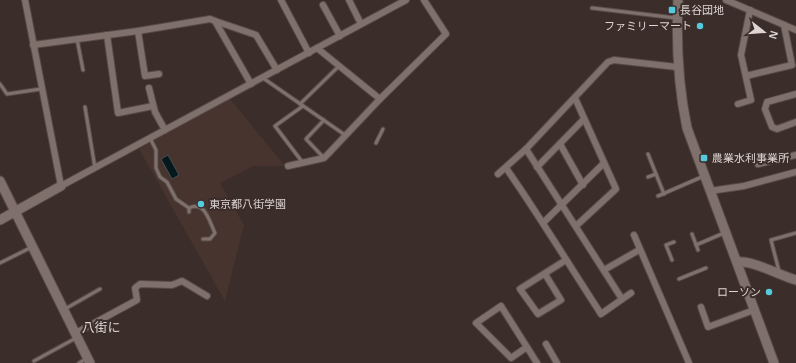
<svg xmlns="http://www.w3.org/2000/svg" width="796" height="363" font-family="Arial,'Noto Sans JP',sans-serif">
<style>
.built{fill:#48342e}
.water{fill:#05181b;stroke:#465152}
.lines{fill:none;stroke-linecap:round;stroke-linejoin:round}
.lane-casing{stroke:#564b48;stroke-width:5}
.street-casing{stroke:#564b48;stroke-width:8}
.secondary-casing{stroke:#564b48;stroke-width:11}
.lane{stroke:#80706b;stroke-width:3}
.street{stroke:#80706b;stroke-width:6}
.secondary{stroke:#80706b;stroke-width:9}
.poi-dot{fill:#55cadf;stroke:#3b2d29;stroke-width:1.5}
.labels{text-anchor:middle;stroke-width:4;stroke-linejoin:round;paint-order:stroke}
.poi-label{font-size:11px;fill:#ded5d2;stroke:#3b2d29;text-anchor:start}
.quarter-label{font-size:13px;fill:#ded5d2;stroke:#3b2d29}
</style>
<rect width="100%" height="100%" fill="#3b2d29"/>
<path class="built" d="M230 99 285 166H253L220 183 244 225 225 301 139 149Z"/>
<path class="water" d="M168 155 179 175 172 179 161 159Z"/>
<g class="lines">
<g class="lane-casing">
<g id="lane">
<path d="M592 8 676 18"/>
<path d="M77 39 83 70"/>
<path d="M263 78 345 135"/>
<path d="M0 84 7 94 41 89"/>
<path d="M300 104 339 66"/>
<path d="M303 106 275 126 303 163"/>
<path d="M85 107 95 168"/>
<path d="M324 120 306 139 324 158"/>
<path d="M150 138 156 150V168L160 177 167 182 176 199 189 208"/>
<path d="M376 143 383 129"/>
<path d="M648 154 664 194"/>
<path d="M648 177 656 174"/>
<path d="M658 196 704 176"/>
<path d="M189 212V208C205 200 209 221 215 233L210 239H203"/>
<path d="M692 234 698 250"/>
<path d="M696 245 724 233"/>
<path d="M672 260 666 245 674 242"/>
<path d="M0 263 32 247"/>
<path d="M779 271 771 240 796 233"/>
<path d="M679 279 706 268"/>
<path d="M65 309 100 289"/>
<path d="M34 361 76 338"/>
<path d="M79 363 86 359"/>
</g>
</g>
<g class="street-casing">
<g id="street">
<path d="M25 0 61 186 406 0"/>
<path d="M281 0 309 53"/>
<path d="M349 0 361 24"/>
<path d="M726 0 796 30"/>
<path d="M323 5 340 36"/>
<path d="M215 21 256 35 277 70"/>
<path d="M138 31 145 76 159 74"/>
<path d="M107 35 118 113 153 106"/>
<path d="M33 45 138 31 210 19 215 21 251 84"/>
<path d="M317 48 380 99"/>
<path d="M746 76 792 65 784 25"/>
<path d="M149 88 155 112 165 130"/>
<path d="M796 94 767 102 765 109 772 127 777 129 796 122"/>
<path d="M575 98 616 189 576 226"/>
<path d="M738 104 751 100 741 55 750 10"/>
<path d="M560 144 583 185"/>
<path d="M526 149 622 299"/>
<path d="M758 164 796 155"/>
<path d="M288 166 324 158 328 154 380 99 446 34 424 0"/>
<path d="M537 167 584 119"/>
<path d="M506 168C539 215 569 265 601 314L631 293"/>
<path d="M498 174 526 149 608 62 614 60 677 67"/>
<path d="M710 191 744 186 796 172"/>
<path d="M544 222 604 163"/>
<path d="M634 235 689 363"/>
<path d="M604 270 639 250"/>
<path d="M545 274 561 300 538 314 520 289 566 260"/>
<path d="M701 307 708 327 754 310"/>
<path d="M76 333 137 300 135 288 140 284 172 285 182 281 207 296"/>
<path d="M546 344 557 363"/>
<path d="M527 347 511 358 476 323 501 306 537 363"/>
</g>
</g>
<g class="secondary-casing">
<g id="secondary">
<path d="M678 0C676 44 678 85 687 128L774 363"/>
<path d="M0 181 90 363"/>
<path d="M0 220 61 186"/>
<path d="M737 262C752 260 779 275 796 280"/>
</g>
</g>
<use href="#lane" class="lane"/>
<use href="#street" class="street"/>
<use href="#secondary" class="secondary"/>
</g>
<g class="poi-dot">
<rect x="668" y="6" width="8" height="8" rx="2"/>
<circle cx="700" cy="26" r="4"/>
<rect x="700" y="154" width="8" height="8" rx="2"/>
<circle cx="201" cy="204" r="4"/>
<circle cx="769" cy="292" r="4"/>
</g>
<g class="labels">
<g class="poi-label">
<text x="680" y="14">長谷団地</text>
<text x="692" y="30" text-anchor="end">ファミリーマート</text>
<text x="712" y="162">農業水利事業所</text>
<text x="209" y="208">東京都八街学園</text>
<text x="761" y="296" text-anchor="end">ローソン</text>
</g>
<g class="quarter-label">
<text x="101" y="332">八街に</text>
</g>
</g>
<g transform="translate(764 32) rotate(107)" stroke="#3b2d29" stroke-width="3" paint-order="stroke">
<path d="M0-3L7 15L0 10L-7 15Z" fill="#ded5d2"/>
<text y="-6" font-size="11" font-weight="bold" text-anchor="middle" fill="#ded5d2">N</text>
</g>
</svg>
